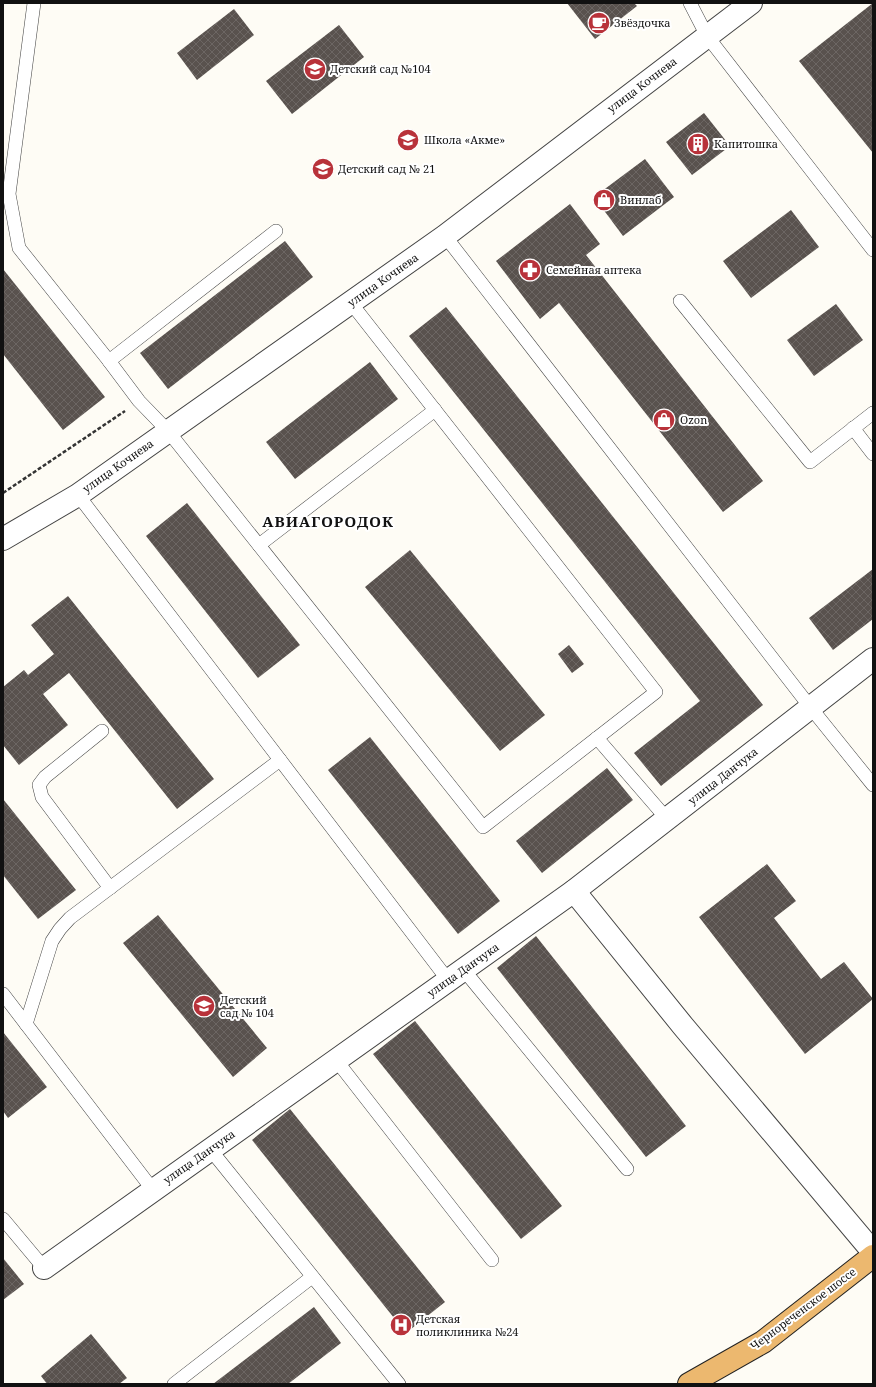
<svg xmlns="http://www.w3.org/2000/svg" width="876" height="1387" font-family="'Noto Serif',serif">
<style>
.building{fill:url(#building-cross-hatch)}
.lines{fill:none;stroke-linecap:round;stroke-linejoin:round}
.service-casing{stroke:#444;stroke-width:14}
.minor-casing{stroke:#444;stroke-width:24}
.trunk-casing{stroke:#222;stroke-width:24}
.path{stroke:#333;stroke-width:2.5;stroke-dasharray:4 2;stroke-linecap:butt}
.service{stroke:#fff;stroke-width:13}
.minor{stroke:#fff;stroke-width:22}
.trunk{stroke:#ecb86f;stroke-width:22}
.labels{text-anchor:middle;stroke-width:4;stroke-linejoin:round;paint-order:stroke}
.poi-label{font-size:11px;fill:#111;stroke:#fff;text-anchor:start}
.street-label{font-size:11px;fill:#111;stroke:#fff}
.district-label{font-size:15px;font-weight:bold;letter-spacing:1px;fill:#111;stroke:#fff}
</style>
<defs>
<pattern id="building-cross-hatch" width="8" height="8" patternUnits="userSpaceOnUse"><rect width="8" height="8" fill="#59524e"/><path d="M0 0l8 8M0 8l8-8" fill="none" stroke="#6c6663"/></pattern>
</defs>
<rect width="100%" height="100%" fill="#fefcf5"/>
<g class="building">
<path d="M567 3H634L637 6 595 39Z"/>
<path d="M873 3V153L799 61Z"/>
<path d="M234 9 254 35 197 80 177 53Z"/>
<path d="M339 25 364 57 292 114 266 81Z"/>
<path d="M704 113 730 146 692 175 666 142Z"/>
<path d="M645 159 674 197 623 236 594 197Z"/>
<path d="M570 204 600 244 586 255 763 481 723 512 559 303 540 319 496 261Z"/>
<path d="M791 210 819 247 751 298 723 261Z"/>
<path d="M285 241 313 277 168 389 140 353Z"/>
<path d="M3 269 105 397 63 430 3 354Z"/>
<path d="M836 304 863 340 814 376 787 340Z"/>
<path d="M446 307 763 705 661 786 634 753 700 701 409 336Z"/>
<path d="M370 362 398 399 295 479 266 442Z"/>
<path d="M187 503 300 645 258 678 146 536Z"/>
<path d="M410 550 545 715 500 751 365 587Z"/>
<path d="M873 569V619L833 650 809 618Z"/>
<path d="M68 596 214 779 177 809 69 673 43 694 68 725 19 765 3 745V687L24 670 28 675 54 654 31 625Z"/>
<path d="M569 645 584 664 572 673 558 654Z"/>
<path d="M370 737 500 901 458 934 328 770Z"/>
<path d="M607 768 633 800 542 873 516 841Z"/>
<path d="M3 799 76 890 38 919 3 875Z"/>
<path d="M767 864 796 901 774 918 821 979 844 962 873 999 805 1054 699 917Z"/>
<path d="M158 915 267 1048 233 1077 123 943Z"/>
<path d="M536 936 686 1126 646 1157 497 968Z"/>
<path d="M415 1021 562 1206 521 1239 373 1054Z"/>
<path d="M3 1032 47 1087 8 1118 3 1111Z"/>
<path d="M290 1109 445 1302 406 1333 252 1140Z"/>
<path d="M3 1258 24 1284 3 1300Z"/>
<path d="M314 1307 341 1343 288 1384H213Z"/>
<path d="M91 1334 127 1378 119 1384H47L41 1376Z"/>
</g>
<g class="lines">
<g class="service-casing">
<g id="service">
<path d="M34 3 9 194 19 248 109 361"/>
<path d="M690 3 707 36 873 250"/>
<path d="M276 231 109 361 139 401 168 431 483 827 656 692 351 303"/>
<path d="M445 236 811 708 873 785"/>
<path d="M680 301 810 462 873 413"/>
<path d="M853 428 873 454"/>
<path d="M78 495 448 980"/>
<path d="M259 545 435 410"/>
<path d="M102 731 45 777 39 785 42 797 110 888"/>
<path d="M597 738 667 819"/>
<path d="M463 969 627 1169"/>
<path d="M3 994 153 1190"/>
<path d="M26 1024 52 941 60 929 70 918 280 760"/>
<path d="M336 1060 492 1260"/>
<path d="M210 1149 399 1384"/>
<path d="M3 1219 44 1268"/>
<path d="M174 1384 312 1277"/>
</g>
</g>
<g class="minor-casing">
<g id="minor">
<path d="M3 539 78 495 445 236 751 3"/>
<path d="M574 891 683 1026 873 1252"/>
<path d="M44 1268 574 891 873 659"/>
</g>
</g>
<g class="trunk-casing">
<path id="trunk" d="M689 1384 763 1342 873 1256"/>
</g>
<path class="path" d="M3 493 125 411"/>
<use href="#service" class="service"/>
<use href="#minor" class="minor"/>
<use href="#trunk" class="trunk"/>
</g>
<defs>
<g id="cafe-disc" transform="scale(1.15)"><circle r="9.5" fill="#b8323a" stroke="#fff"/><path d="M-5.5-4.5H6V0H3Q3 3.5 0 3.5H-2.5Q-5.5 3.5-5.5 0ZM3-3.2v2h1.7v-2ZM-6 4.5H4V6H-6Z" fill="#fff"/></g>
<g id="school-disc" transform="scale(1.15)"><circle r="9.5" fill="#b8323a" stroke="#fff"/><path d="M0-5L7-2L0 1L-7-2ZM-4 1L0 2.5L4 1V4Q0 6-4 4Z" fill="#fff"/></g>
<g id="building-disc" transform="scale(1.15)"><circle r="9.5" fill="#b8323a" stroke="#fff"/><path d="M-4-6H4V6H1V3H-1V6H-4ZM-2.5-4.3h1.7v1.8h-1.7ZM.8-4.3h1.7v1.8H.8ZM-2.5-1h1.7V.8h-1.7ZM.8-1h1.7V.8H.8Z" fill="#fff"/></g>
<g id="shop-disc" transform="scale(1.15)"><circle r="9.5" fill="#b8323a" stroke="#fff"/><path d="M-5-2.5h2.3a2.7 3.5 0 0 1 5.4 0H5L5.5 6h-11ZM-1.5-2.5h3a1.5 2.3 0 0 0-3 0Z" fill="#fff"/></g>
<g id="pharmacy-disc" transform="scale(1.15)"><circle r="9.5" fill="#b8323a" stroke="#fff"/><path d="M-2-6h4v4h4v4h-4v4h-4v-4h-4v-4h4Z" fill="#fff"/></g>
<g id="hospital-disc" transform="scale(1.15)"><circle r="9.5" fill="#b8323a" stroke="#fff"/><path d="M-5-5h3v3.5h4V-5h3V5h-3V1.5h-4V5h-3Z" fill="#fff"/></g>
</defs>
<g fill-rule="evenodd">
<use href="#cafe-disc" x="599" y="23"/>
<use href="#school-disc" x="315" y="69"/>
<use href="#school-disc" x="408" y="140"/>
<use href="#building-disc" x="698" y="144"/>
<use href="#school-disc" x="323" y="169"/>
<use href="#shop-disc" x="604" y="200"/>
<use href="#pharmacy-disc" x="530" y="270"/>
<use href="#shop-disc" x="664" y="420"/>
<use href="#school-disc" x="204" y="1006"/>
<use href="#hospital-disc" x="401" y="1325"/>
</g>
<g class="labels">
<g class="poi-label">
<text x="614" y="27">Звёздочка</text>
<text x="330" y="73">Детский сад №104</text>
<text x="424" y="144">Школа «Акме»</text>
<text x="714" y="148">Капитошка</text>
<text x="338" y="173">Детский сад № 21</text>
<text x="620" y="204">Винлаб</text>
<text x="546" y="274">Семейная аптека</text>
<text x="680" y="424">Ozon</text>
<text x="220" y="1004">Детский<tspan x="220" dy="13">сад № 104</tspan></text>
<text x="416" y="1323">Детская<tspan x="416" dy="13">поликлиника №24</tspan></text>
</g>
<g class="street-label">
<text transform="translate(642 85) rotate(-37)" y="4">улица Кочнева</text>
<text transform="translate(383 280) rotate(-35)" y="4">улица Кочнева</text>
<text transform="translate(118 466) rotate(-35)" y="4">улица Кочнева</text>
<text transform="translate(723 776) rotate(-38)" y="4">улица Данчука</text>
<text transform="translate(463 970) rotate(-35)" y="4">улица Данчука</text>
<text transform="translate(199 1157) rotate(-35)" y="4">улица Данчука</text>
<text transform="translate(803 1309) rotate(-37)" y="4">Чернореченское шоссе</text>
</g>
<g class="district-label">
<text x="328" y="527">АВИАГОРОДОК</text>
</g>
</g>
<rect width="876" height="1387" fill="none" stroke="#111111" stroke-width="8"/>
</svg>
